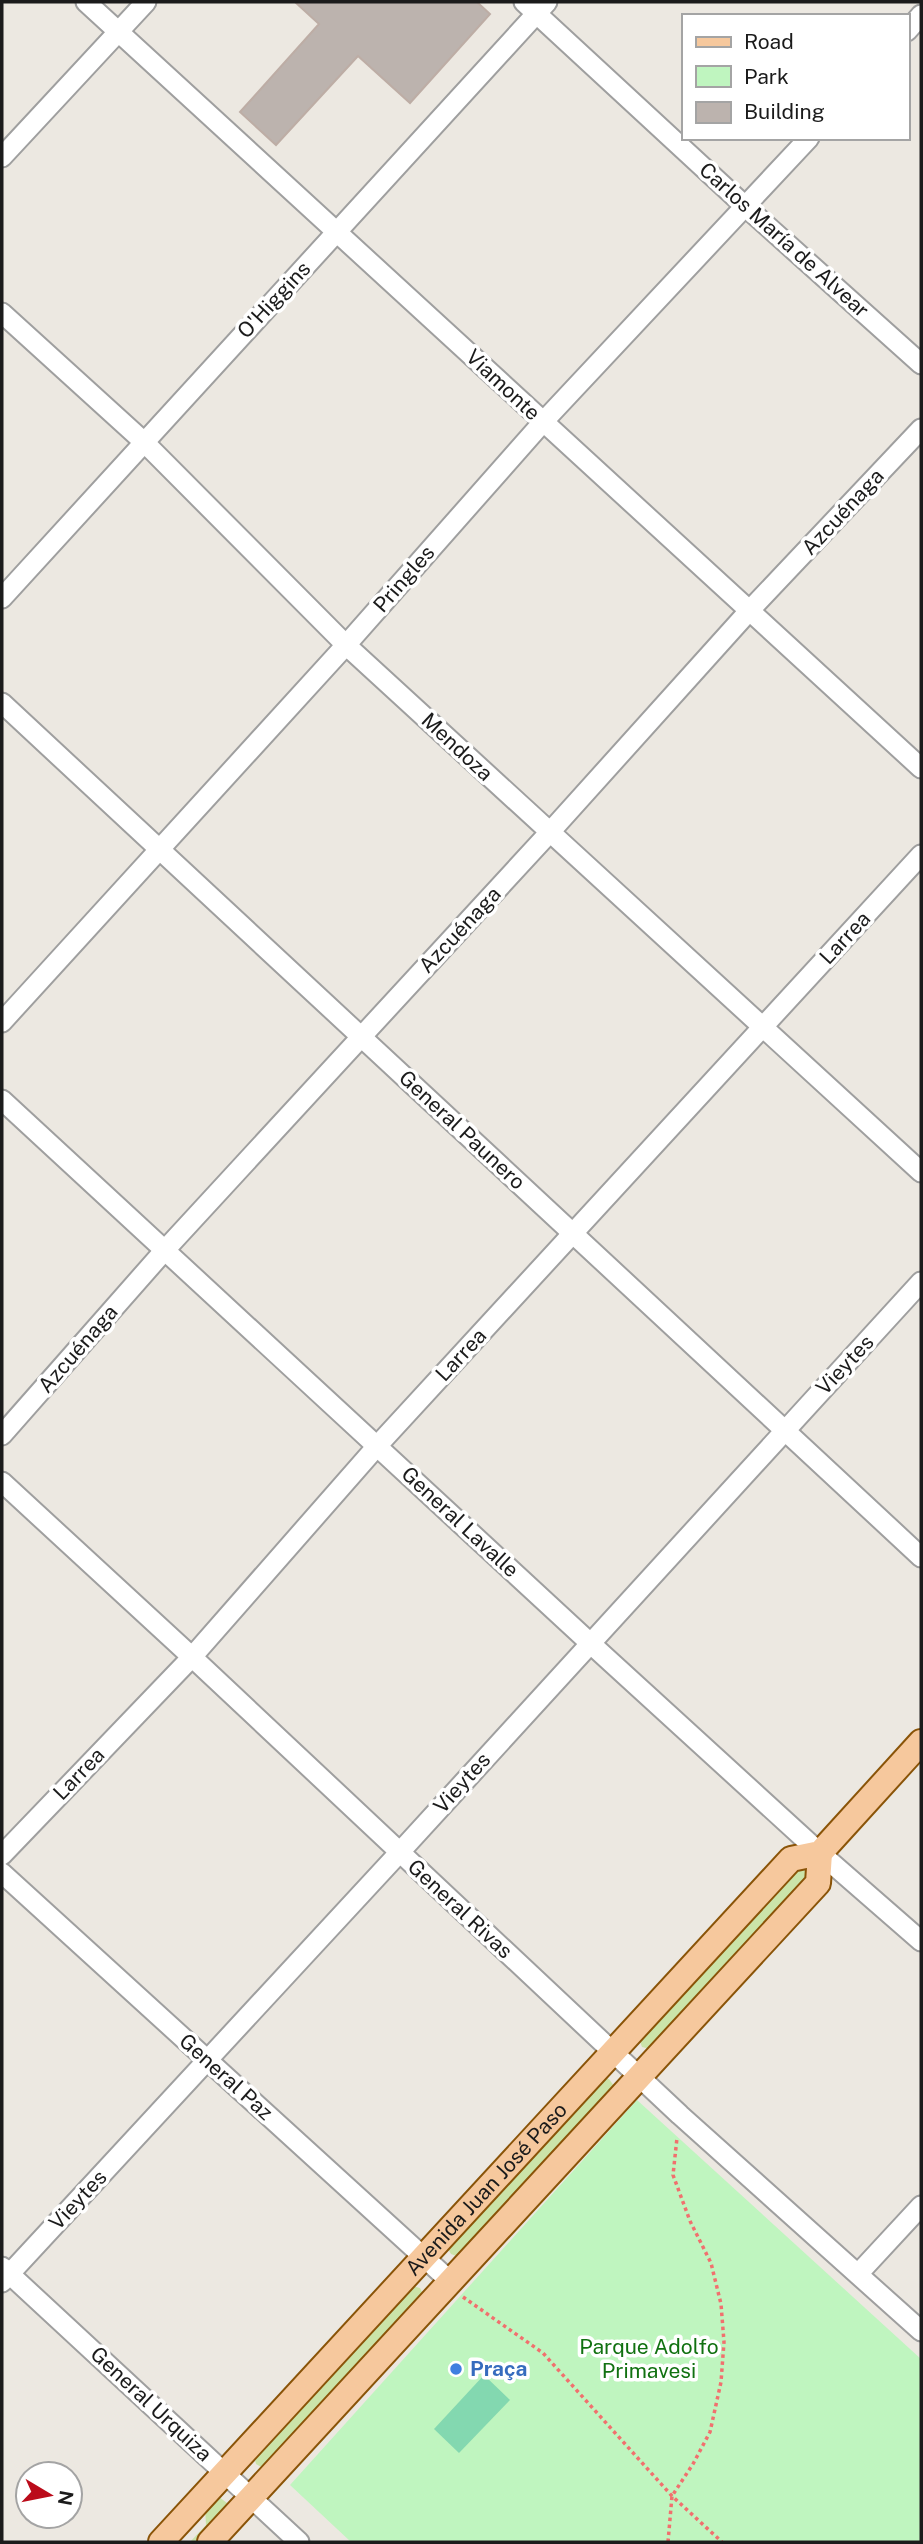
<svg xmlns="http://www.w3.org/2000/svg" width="923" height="2544" font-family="'Public Sans',sans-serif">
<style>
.grass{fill:#cbe4a9}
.park{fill:#bff5bf}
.pitch{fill:#83d8b0}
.building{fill:#bcb3ae;stroke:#bdada5;stroke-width:2}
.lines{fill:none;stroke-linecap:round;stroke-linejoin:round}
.minor-casing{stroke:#9f9f9f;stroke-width:23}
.major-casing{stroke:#8a5408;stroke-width:28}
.path{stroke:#f1706e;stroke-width:3.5;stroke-dasharray:3.5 3.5;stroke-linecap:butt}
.minor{stroke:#fff;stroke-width:19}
.major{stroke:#f6c89d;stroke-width:24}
.shop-dot{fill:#3f7fe0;stroke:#fff;stroke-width:2.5}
.labels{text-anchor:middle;stroke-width:7;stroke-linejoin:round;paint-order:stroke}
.street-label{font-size:21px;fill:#1b1b1b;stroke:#fff}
.park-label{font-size:21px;fill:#117111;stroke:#fff}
.shop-label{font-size:21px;font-weight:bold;fill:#366cbe;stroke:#fff;text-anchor:start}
</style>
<rect width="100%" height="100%" fill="#ece8e1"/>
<g class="grass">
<path d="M799 1864 813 1871 650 2049 642 2047 639 2039Z"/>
<path d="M603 2078 609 2079 614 2086 459 2257 451 2254 448 2249Z"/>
<path d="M412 2286 420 2288 423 2294 263 2468 256 2464 254 2456Z"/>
<path d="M219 2497 227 2503 225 2513 198 2542H190L206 2525 205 2507Z"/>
</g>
<path class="park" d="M637 2100 921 2359V2542H351L290 2485Z"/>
<path class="pitch" d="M484 2375 510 2400 459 2453 434 2429Z"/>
<path class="building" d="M295 2H477L490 14 410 103 358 56 276 145 240 112 319 24Z"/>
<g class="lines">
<g class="minor-casing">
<g id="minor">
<path d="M86 2 921 768"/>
<path d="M524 2 746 207 921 364"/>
<path d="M907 31 921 15"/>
<path d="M2 157 146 2"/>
<path d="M2 313 144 442 346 645 921 1172"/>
<path d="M2 598 547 2"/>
<path d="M2 703 921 1557"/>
<path d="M2 1022 346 645 543 422 809 138"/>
<path d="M2 1100 590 1643 820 1853 921 1941"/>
<path d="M2 1435 164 1251 550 832 749 611 921 429"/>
<path d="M2 1482 192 1657 680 2115 921 2331"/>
<path d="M2 1855 192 1657 378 1445 921 855"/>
<path d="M2 1873 450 2281"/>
<path d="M2 2267 299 2542"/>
<path d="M858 2274 921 2206"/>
<path d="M2 2282 399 1853 921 1282"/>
</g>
</g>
<g class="major-casing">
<g id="major">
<path id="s1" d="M161 2542 791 1859 820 1853 921 1742"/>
<path d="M210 2542 818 1883 820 1853"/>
</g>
</g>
<g class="path">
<path d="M463 2297 543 2353 672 2496 722 2542"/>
<path d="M668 2542 672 2496 693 2464 710 2432 721 2382 724 2342 721 2304 711 2263 690 2221 673 2175 677 2138"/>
</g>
<use href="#minor" class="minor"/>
<use href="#major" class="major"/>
</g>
<circle class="shop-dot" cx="456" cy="2369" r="7"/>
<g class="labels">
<g class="street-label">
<text transform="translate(784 240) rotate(42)" y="7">Carlos María de Alvear</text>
<text transform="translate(274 300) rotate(-47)" y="7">O'Higgins</text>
<text transform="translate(503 385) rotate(43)" y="7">Viamonte</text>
<text transform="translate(843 512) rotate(-47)" y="7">Azcuénaga</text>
<text transform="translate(404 579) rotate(-49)" y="7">Pringles</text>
<text transform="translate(457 747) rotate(43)" y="7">Mendoza</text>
<text transform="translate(460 930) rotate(-47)" y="7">Azcuénaga</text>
<text transform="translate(845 938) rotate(-47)" y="7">Larrea</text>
<text transform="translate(462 1130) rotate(43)" y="7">General Paunero</text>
<text transform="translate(78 1349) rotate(-49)" y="7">Azcuénaga</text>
<text transform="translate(461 1355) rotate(-47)" y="7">Larrea</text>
<text transform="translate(845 1365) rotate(-47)" y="7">Vieytes</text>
<text transform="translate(460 1522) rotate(43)" y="7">General Lavalle</text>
<text transform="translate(79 1774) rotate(-46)" y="7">Larrea</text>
<text transform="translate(462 1783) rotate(-48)" y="7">Vieytes</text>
<text transform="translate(460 1909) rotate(43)" y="7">General Rivas</text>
<text transform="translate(226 2077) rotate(42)" y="7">General Paz</text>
<text dy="7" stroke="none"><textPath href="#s1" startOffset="480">Avenida Juan José Paso</textPath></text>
<text transform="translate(78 2200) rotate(-47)" y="7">Vieytes</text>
<text transform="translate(151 2404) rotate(43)" y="7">General Urquiza</text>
</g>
<g class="park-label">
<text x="649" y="2354">Parque Adolfo<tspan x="649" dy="24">Primavesi</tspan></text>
</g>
<g class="shop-label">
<text x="470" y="2376">Praça</text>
</g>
</g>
<rect width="923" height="2544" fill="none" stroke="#1b1b1b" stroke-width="7"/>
<rect x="682" y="14" width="228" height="126" fill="#ffffff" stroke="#a4a4a4" stroke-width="2"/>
<rect x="696" y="37" width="35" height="10" fill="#f6c89d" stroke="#a4a4a4" stroke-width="2"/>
<text x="744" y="49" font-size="21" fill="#1b1b1b">Road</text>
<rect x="696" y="66" width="35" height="21" fill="#bff5bf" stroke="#a4a4a4" stroke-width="2"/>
<text x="744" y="84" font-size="21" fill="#1b1b1b">Park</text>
<rect x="696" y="102" width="35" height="21" fill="#bcb3ae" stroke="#a4a4a4" stroke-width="2"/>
<text x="744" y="119" font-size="21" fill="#1b1b1b">Building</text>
<g transform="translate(49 2495) rotate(100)"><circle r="33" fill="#ffffff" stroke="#a4a4a4" stroke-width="2"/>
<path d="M0-5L12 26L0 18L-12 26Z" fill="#bb0b1a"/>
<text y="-10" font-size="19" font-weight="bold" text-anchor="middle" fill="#1b1b1b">N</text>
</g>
</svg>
